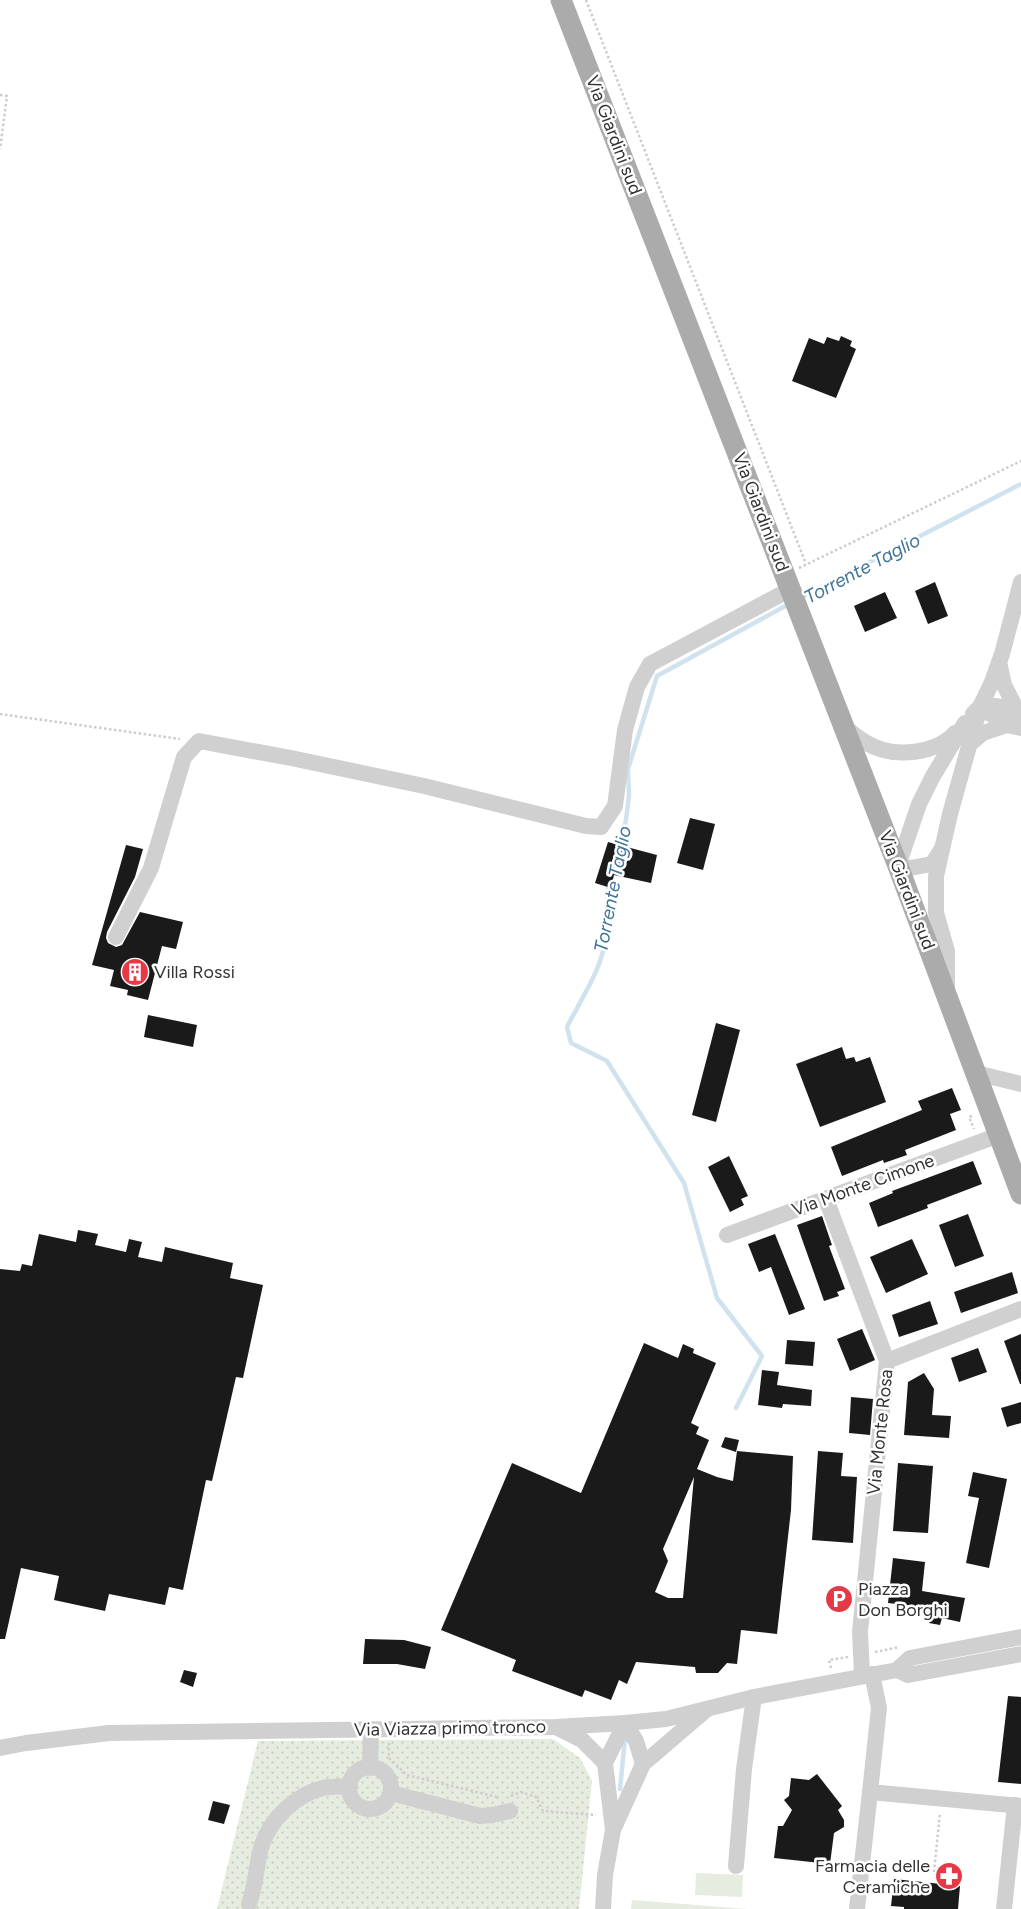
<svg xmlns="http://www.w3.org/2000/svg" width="1021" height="1909" font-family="Figtree,sans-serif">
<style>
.grass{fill:url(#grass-dots)}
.pitch{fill:#e6ecdf}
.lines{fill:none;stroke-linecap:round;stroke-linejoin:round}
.stream{stroke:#cfe2ee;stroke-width:4.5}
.building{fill:#1a1a1a;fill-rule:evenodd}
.path{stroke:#cdcdcd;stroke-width:2.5;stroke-dasharray:2.5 2.5;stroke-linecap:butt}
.minor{stroke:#d0d0d0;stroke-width:16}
.major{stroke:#ababab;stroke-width:21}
.labels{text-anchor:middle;stroke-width:5;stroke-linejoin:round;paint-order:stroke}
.street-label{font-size:18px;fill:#333;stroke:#fff}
.poi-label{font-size:18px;fill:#333;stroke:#fff;text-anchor:start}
.water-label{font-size:19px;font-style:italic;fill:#3f7597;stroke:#fff}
</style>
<defs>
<pattern id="grass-dots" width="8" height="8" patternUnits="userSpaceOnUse" patternTransform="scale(1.25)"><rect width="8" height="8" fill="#e6ecdf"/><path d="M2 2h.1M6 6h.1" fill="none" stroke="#c6cbc0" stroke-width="1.8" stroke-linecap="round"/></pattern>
</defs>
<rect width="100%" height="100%" fill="#fff"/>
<path class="grass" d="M553 1739 580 1758 592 1781 579 1909H217L258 1741Z"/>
<g class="pitch">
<path d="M696 1873 743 1875 742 1897 695 1895Z"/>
<path d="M632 1900 747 1909H631Z"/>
</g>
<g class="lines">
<g class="stream">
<path d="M800 598 1021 484"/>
<path d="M619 850 626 820 629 795 628 769 657 676 789 604"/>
<path d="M610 882C605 905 607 928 603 951 598 974 578 1005 567 1027L571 1043 607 1061 684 1183 717 1298 762 1356 736 1408"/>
<path d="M620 1789 625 1739"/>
</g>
</g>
<g class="building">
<path d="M841 336 852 341 850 346 856 349 836 398 792 381 809 338 824 344 827 337 839 341Z"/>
<path d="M935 582 948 616 928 624 915 591Z"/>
<path d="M885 592 897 618 865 632 854 606Z"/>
<path d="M690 818 715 824 703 870 677 863Z"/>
<path d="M608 842 657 855 651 883 614 875 611 888 595 883Z"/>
<path d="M126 845 143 849 135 877 107 932 106 938 108 943 116 947 122 945 140 912 183 922 176 949 162 946 148 1000 127 995 128 990 110 986 114 970 92 965Z"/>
<path d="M148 1015 197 1025 193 1047 144 1037Z"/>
<path d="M716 1023 740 1030 716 1122 692 1115Z"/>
<path d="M842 1047 846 1059 854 1057 856 1062 870 1057 886 1102 820 1127 796 1064Z"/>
<path d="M952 1088 961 1110 950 1114 956 1130 905 1150 907 1155 884 1163 883 1160 842 1176 831 1147 922 1110 918 1101Z"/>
<path d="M729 1156 748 1196 741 1199 744 1205 730 1212 708 1167Z"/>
<path d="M973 1161 982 1184 927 1205 928 1208 878 1227 869 1203 893 1193 892 1191Z"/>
<path d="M968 1214 984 1256 955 1267 939 1225Z"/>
<path d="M822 1216 832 1245 829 1246 845 1289 837 1292 839 1296 824 1301 797 1225Z"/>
<path d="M78 1230 98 1234 95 1245 126 1252 129 1239 142 1242 138 1257 162 1262 165 1247 233 1263 230 1278 263 1285 243 1378 236 1377 212 1481 206 1480 183 1590 169 1587 165 1605 109 1594 105 1611 54 1600 59 1576 21 1568 5 1639H0V1269L20 1271 22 1264 32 1266 39 1234 76 1242Z"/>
<path d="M775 1234 805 1309 789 1315 771 1267 759 1272 748 1244Z"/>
<path d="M912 1239 928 1274 886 1293 870 1257Z"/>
<path d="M1012 1272 1018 1293 961 1313 954 1292Z"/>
<path d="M930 1301 938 1324 899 1337 892 1315Z"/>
<path d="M862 1329 875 1360 850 1371 837 1339Z"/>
<path d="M1021 1334V1384H1020L1004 1341Z"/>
<path d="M787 1340 815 1342 813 1366 785 1364Z"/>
<path d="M644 1343 678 1358 683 1344 694 1349 693 1353 716 1363 691 1423 699 1427 696 1434 709 1440 697 1469 717 1477 733 1481 737 1451 793 1456 791 1510 777 1634 741 1630 737 1664 727 1663 718 1673H696L695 1667 636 1662 627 1684 619 1680 611 1700 585 1690 582 1697 512 1671 516 1660 441 1630 512 1463 581 1493ZM694 1477 683 1598H668L655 1592 668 1561 663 1549Z"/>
<path d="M978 1348 987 1372 959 1382 951 1358Z"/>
<path d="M762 1370 779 1372 777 1385 812 1390 811 1406 783 1404 782 1408 758 1405Z"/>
<path d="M924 1373 934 1389 932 1415 951 1416 949 1438 904 1435 908 1382Z"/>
<path d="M851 1397 873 1399 870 1435 849 1433Z"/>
<path d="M1021 1402V1423L1007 1427 1001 1408Z"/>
<path d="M725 1437 739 1440 736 1452 721 1447Z"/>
<path d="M818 1451 843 1453 841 1476 857 1477 853 1543 812 1540Z"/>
<path d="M898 1463 933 1466 928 1533 893 1531Z"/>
<path d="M973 1472 1007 1479 989 1568 966 1563 979 1498 968 1496Z"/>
<path d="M893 1558 925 1562 922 1591 965 1598 960 1622 942 1618 940 1625 929 1623 932 1608 888 1603Z"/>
<path d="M365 1639 404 1640 431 1647 425 1669 397 1664H363Z"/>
<path d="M184 1670 197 1673 193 1687 180 1682Z"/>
<path d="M1008 1696 1021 1697V1784L998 1782Z"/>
<path d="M817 1774 842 1806 838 1810 844 1820V1827L834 1833 830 1864 774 1858 778 1826H783L792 1810 784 1800 789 1796 791 1778 809 1780Z"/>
<path d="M213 1801 230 1805 224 1824 208 1820Z"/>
<path d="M894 1879 960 1886 958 1909H904V1907L891 1906Z"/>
</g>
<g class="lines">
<g class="path">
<path d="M586 0 806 564"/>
<path d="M0 95 7 96 0 149"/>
<path d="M799 568 1021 461"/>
<path d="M0 714 180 739"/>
<path d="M972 1116 969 1117 974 1129"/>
<path d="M875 1652 899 1647"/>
<path d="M831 1668 829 1660 848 1657"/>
<path d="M389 1743V1758L407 1775 497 1797"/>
<path d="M511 1796 521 1792 536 1797 543 1811 596 1815"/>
<path d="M934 1872 940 1813"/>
</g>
<g class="minor">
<path d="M999 662 1004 685 1019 714"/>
<path d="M980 707 1007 725 1021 728"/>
<path d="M973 714 980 707C995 703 1007 708 1021 715"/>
<path d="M845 727C870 750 894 758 928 749 938 746 948 741 955 733"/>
<path d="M970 744 983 733 1007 725"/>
<path d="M941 850 932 864 910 868 898 866 919 804 933 776 965 723"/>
<path d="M116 937 151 868 184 757 199 741 291 758 424 786 586 826 601 827 615 806 625 730 637 687 650 664 791 589"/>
<path d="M947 990V951L936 913V876L950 814 980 707 992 682 1002 654 1021 582"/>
<path d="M976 1073 1021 1084"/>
<path d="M826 1199 887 1361 860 1632 862 1675"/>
<path d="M727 1235 999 1135"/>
<path d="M887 1361 1021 1309"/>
<path d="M897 1670 908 1675 1021 1654"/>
<path d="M872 1674 879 1708 870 1792 1021 1806"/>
<path d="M625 1723 636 1741 643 1764"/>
<path d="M558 1728 582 1740 605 1763"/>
<path d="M0 1748 26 1743 109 1733 556 1727 625 1723 666 1719 754 1697 897 1670 910 1658 1021 1637"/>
<circle cx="370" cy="1788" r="21"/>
<path d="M370 1768 371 1729"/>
<path d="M391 1793 480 1816 492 1815 510 1811"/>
<path d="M613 1830 605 1763 625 1723"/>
<path d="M736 1866 744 1769 754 1697"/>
<path d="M249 1904C256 1884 256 1867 261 1848 269 1820 295 1795 323 1788 331 1786 341 1787 350 1786"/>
<path d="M603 1909 605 1875 613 1830 643 1764 706 1710"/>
<path d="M857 1909 870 1792"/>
<path d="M1004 1909 1015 1805"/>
</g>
<path class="major" d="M561 0 898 866 1021 1194"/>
</g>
<defs>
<g id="building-disc" transform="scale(1.4375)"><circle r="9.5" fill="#e63946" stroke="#fff"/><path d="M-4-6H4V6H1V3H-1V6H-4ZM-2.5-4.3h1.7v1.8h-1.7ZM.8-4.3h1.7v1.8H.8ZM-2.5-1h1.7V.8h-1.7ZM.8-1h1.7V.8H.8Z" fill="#fff"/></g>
<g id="parking-disc" transform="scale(1.4375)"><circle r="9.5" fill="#e63946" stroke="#fff"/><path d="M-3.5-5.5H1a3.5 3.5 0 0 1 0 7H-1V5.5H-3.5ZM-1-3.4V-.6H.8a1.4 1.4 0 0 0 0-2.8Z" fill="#fff"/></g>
<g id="pharmacy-disc" transform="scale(1.4375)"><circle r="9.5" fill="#e63946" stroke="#fff"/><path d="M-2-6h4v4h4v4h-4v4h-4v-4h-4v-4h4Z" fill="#fff"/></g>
</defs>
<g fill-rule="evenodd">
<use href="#building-disc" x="135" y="972"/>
<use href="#parking-disc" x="839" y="1599"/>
<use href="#pharmacy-disc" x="949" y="1876"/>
</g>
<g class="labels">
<g class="street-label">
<text transform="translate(614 135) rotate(69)" y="6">Via Giardini sud</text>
<text transform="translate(761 512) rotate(69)" y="6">Via Giardini sud</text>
<text transform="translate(907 890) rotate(69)" y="6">Via Giardini sud</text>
<text transform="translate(863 1185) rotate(-20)" y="6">Via Monte Cimone</text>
<text transform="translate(880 1432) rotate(-84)" y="6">Via Monte Rosa</text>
<text transform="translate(450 1728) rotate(-1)" y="6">Via Viazza primo tronco</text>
</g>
<g class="poi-label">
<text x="154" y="978">Villa Rossi</text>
<text x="858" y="1595">Piazza<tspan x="858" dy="21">Don Borghi</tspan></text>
<text x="930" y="1872" text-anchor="end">Farmacia delle<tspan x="930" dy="21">Ceramiche</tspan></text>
</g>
<g class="water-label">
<text transform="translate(862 568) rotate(-28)" y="7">Torrente Taglio</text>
<text transform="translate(612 889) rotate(-79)" y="7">Torrente Taglio</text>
</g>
</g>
</svg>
